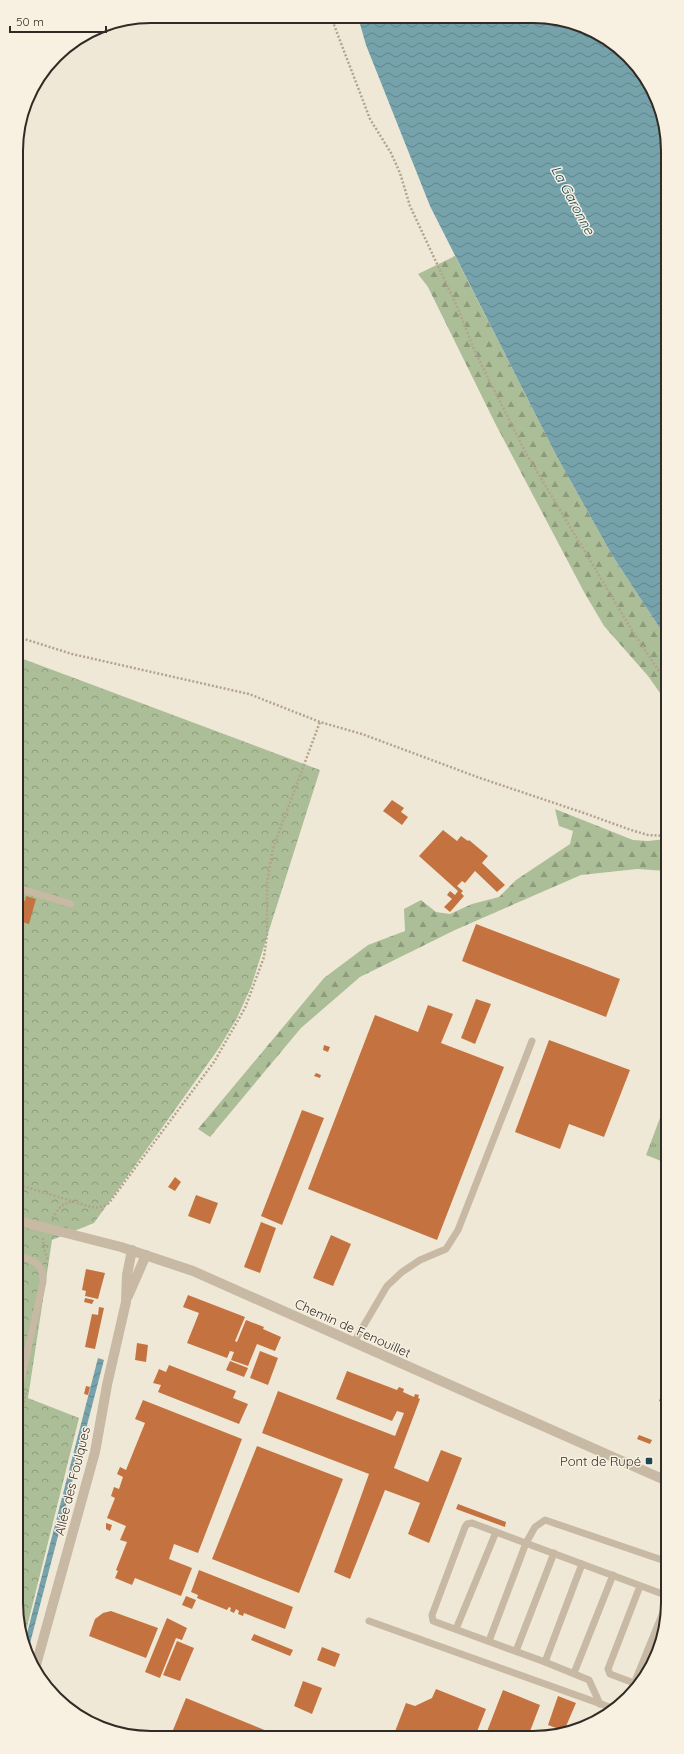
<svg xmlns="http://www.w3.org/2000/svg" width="684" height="1754" font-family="Quicksand,sans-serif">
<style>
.grass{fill:url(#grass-tufts)}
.forest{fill:url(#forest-firs)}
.park{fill:url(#park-crowns)}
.water{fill:url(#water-waves)}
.building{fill:#c47340}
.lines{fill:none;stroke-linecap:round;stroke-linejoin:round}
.path{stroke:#b3a38d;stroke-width:2.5;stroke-dasharray:2 2;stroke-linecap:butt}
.service{stroke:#c7b9a3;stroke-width:7}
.minor{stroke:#c7b9a3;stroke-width:10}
.tertiary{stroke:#c7b9a3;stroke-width:10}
.poi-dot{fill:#1c4753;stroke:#f8f1e2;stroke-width:1.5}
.labels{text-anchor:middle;stroke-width:3;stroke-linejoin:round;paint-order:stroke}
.street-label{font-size:13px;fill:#322b25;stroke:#f8f1e2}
.poi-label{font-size:13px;fill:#322b25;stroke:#f8f1e2;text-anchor:end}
.water-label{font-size:14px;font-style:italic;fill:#1c4753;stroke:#f8f1e2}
.rim{fill:none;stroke:#322b25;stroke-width:2}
</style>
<defs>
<pattern id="grass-tufts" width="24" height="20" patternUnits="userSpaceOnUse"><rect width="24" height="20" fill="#abbe97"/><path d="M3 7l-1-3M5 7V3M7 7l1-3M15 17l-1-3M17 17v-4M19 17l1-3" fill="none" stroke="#8c9b7b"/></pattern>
<pattern id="forest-firs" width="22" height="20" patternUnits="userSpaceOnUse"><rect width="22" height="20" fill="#abbe97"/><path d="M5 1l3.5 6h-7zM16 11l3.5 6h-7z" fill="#8c9b7b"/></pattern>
<pattern id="park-crowns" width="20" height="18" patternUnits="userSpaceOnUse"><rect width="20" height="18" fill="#abbe97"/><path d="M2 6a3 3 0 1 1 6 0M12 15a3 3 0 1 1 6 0" fill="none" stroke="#8c9b7b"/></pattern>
<pattern id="water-waves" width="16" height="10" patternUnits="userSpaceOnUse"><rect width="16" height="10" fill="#76a2ac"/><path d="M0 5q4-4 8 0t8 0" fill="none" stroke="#61848c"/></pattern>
</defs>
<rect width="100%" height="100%" fill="#f0e8d6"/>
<path class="grass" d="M666 1102V1163L646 1155Z"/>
<g class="forest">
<path d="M455 256 556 455 612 555 665 636V700L648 676 604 626 584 592 495 423 428 287 418 274Z"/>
<path d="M555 809 633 840 648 841 666 839V871L637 869 581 875 455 930 360 977 301 1028 210 1137 198 1129 324 978 368 945 405 931 404 909 421 900 436 912 450 914 472 904 499 897 516 880 570 844 573 831 559 826Z"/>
</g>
<path class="park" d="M18 657 320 770 251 987 237 1018 219 1048 94 1223 52 1240 28 1398 79 1418 23 1643 21 1638Z"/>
<g class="water">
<path d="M358 17 559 19 622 50 650 83 663 116 665 636 612 555 556 455 430 206 366 45Z"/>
<path d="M98 1358 104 1360 28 1651 24 1645Z"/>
</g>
<g class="building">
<path d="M392 800 404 808 401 812 408 817 402 825 383 811Z"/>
<path d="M443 830 457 841 461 836 468 841 469 840 488 856 482 863 505 885 497 892 475 871 465 883 462 881 457 886 463 891 461 893 464 896 450 912 444 907 452 899 447 895 450 891 455 895 458 891 419 856Z"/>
<path d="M26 896 36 899 29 924 19 921 18 898 25 901Z"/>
<path d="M476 924 620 979 606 1017 462 961Z"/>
<path d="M476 999 491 1004 475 1044 461 1038Z"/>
<path d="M428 1005 453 1014 441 1043 504 1067 437 1240 308 1189 375 1015 418 1032Z"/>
<path d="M549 1040 630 1070 604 1137 569 1124 560 1149 515 1132Z"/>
<path d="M324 1045 330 1047 328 1052 323 1050Z"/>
<path d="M316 1073 321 1075 320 1078 314 1076Z"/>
<path d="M302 1110 324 1118 282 1225 261 1216Z"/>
<path d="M175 1177 181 1182 175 1191 168 1187Z"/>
<path d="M196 1195 218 1203 210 1224 188 1216Z"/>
<path d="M261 1222 276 1228 260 1273 244 1267Z"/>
<path d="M331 1235 351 1244 333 1286 313 1278Z"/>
<path d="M86 1269 105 1273 98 1299 85 1296 86 1291 82 1290Z"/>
<path d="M188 1295 245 1317 235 1341 237 1342 246 1320 264 1327 263 1329 281 1337 275 1351 257 1344 248 1366 231 1360 234 1352 230 1351 227 1358 187 1343 199 1313 183 1307Z"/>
<path d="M85 1298 94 1300 92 1304 84 1302Z"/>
<path d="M99 1307 104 1308 95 1349 85 1347 92 1314 98 1315Z"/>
<path d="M137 1343 148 1345 146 1362 135 1360Z"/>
<path d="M260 1351 278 1358 268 1385 250 1378Z"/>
<path d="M230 1361 248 1368 244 1377 226 1370Z"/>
<path d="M169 1365 236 1391 233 1398 248 1404 239 1424 158 1392 161 1385 153 1383 159 1369 166 1372Z"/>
<path d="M347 1371 397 1390 399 1387 404 1389 403 1392 414 1397 415 1394 419 1395 418 1398 420 1399 394 1468 428 1482 441 1450 462 1458 429 1543 408 1534 420 1503 385 1490 350 1579 334 1572 369 1474 262 1433 278 1391 395 1436 404 1413 397 1411 392 1421 336 1399Z"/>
<path d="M667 1381V1404L659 1401Z"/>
<path d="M86 1386 90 1387 88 1395 84 1394Z"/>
<path d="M143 1400 242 1439 198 1553 174 1544 169 1559 192 1568 181 1596 135 1578 132 1585 115 1578 118 1571 116 1570 127 1542 120 1540 126 1526 107 1518 115 1498 111 1496 114 1487 119 1489 123 1477 117 1474 120 1467 126 1470 145 1423 135 1419Z"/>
<path d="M639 1435 652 1440 650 1444 637 1439Z"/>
<path d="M257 1446 343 1479 299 1593 212 1559Z"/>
<path d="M458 1504 506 1522 505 1527 456 1509Z"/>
<path d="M106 1523 112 1525 110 1531 106 1529Z"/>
<path d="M199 1570 293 1607 285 1629 244 1613 243 1616 238 1614 239 1611 236 1609 234 1613 230 1611 231 1608 229 1607 227 1610 197 1598 198 1595 191 1592Z"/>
<path d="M186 1596 196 1600 192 1609 182 1605Z"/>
<path d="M111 1611 158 1628 146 1658 89 1636 95 1619 103 1613Z"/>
<path d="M167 1618 187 1628 182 1640 176 1638 160 1678 145 1672Z"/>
<path d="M254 1634 293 1650 290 1656 251 1640Z"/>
<path d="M177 1641 194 1648 180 1681 163 1675Z"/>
<path d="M322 1647 340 1654 335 1667 317 1660Z"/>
<path d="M303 1681 322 1688 312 1714 294 1706Z"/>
<path d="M436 1689 486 1709 476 1734H394L406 1703 415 1706 432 1698Z"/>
<path d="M503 1690 540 1705 529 1734H486Z"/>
<path d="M558 1696 576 1703 564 1731 548 1725Z"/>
<path d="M186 1698 277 1735H171Z"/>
</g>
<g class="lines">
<g class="path">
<path d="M331 17 370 119 391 153 400 173 410 206 459 311 475 352 527 455 633 632 665 680"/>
<path d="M18 637 72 654 249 694 320 722 362 734 480 778 584 813 631 830 648 835 666 836"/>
<path d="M19 1185 72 1201"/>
<path d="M52 1218 61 1206 72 1201C87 1205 95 1212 109 1203L214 1062 245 1008 264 957 267 935V883L273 848 320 722"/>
<path d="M43 1238 44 1249 48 1260"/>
<path d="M20 1418 26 1392"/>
</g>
<g class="service">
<path d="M18 888 71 904"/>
<path d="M19 1256C35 1260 44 1265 43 1282L20 1385"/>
<path d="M354 1342 387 1286 402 1272 420 1260 446 1249 458 1230 532 1041"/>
<path d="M369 1621 615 1709"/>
<path d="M456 1629 496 1532"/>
<path d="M489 1641 526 1543 535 1527 545 1520 668 1562"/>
<path d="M516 1651 554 1553"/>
<path d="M545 1662 582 1564"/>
<path d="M574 1673 613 1575"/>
<path d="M634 1683 610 1674 608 1669 640 1586"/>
<path d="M629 1696 668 1600"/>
<path d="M600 1704 589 1680 545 1662 433 1621 432 1615 465 1527 467 1524 472 1523 668 1596"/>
</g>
<g class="minor">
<path d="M128 1296 146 1255"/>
<path d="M36 1665 95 1452 107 1385 126 1302 127 1275 132 1250"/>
</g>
<path class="tertiary" d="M19 1221 121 1247 193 1271 667 1481"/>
</g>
<rect class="poi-dot" x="645" y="1457" width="8" height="8" rx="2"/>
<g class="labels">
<g class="street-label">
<text transform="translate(353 1328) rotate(24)" y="5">Chemin de Fenouillet</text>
<text transform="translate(72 1481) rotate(-76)" y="5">Allée des Foulques</text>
</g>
<g class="poi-label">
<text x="641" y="1466">Pont de Rupé</text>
</g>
<g class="water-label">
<text transform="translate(573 200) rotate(62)" y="5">La Garonne</text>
</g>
</g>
<path d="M0 0H684V1754H0ZM151 23H533A128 128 0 0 1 661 151V1603A128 128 0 0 1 533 1731H151A128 128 0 0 1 23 1603V151A128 128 0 0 1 151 23Z" fill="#f8f1e2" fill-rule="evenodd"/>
<path class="rim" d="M151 23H533A128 128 0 0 1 661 151V1603A128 128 0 0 1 533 1731H151A128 128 0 0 1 23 1603V151A128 128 0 0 1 151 23Z"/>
<path d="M10 26v6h96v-6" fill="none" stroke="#322b25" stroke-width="2"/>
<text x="16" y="26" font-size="12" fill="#322b25" stroke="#f8f1e2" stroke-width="3" paint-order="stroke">50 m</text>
</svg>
